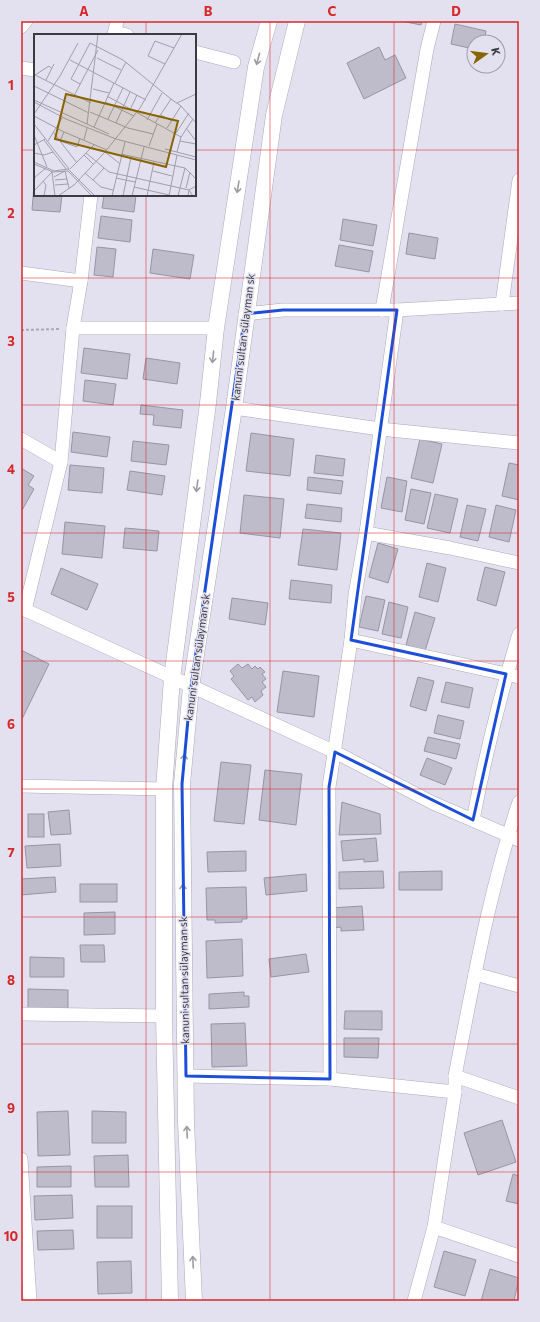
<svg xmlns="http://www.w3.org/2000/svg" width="540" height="1322" font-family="Commissioner,sans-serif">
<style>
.building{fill:#bebcca;stroke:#9795a3}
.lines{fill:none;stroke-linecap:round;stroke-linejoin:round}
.minor-casing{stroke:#aba9b8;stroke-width:14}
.major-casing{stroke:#aba9b8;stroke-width:17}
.path{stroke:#aba9b5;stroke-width:2;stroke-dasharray:3 2;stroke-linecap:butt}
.minor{stroke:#fff;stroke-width:13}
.major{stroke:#fff;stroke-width:16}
.oneway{stroke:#9d9ca0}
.marked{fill:none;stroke:#1d4ed8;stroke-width:3;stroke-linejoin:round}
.grid{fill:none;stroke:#d62828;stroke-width:1;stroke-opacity:0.55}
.labels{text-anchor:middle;stroke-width:3;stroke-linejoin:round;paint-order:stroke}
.street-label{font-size:11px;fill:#3b3a40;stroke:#e3e1f0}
.inset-road{fill:none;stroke:#a09eaa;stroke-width:1}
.view{fill:#896402;fill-opacity:0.15;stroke:#896402;stroke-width:2}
.inset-edge{fill:none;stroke:#3b3a40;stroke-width:2}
.neatline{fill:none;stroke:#d62828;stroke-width:1.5}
.grid-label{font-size:13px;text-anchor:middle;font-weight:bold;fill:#d62828}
</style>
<rect width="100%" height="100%" fill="#e3e1f0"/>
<g class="building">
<path d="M401 21H422L421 25Z"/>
<path d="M455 24 486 31 484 42H474V49L451 44Z"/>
<path d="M379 47 385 60 395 55 406 78 364 99 347 63Z"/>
<path d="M34 185 35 195H62L60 212 32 210Z"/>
<path d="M104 195H136L134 212 102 208Z"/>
<path d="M101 216 132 220 130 242 98 238Z"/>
<path d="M343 219 377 225 373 246 340 240Z"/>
<path d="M409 233 438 238 435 259 406 254Z"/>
<path d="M339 245 373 251 369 272 335 266Z"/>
<path d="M97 247 116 249 113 277 94 275Z"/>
<path d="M153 249 194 255 190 279 150 273Z"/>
<path d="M84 348 130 354 127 379 81 373Z"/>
<path d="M146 358 180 363 177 384 143 379Z"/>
<path d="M85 380 116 384 113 405 83 401Z"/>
<path d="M141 405 183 410 181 428 153 425 154 415 140 414Z"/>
<path d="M73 432 110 437 107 457 71 452Z"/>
<path d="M251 433 294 439 290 476 246 471Z"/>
<path d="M420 439 442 444 433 483 411 478Z"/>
<path d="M133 441 169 445 166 465 131 461Z"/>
<path d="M316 455 345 459 343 476 314 473Z"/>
<path d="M509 463 519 465V500L502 496Z"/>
<path d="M70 465 104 468 102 493 68 490Z"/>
<path d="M21 468 34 476 28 485 34 489 21 512Z"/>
<path d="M130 471 165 476 162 495 127 490Z"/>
<path d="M308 477 343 481 341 494 307 490Z"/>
<path d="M387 477 407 481 402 512 381 508Z"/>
<path d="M411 489 431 493 424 524 405 520Z"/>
<path d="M435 494 458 499 450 533 427 528Z"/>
<path d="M244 495 284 499 280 538 240 533Z"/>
<path d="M307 504 342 508 341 522 305 518Z"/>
<path d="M467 505 486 509 478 541 460 537Z"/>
<path d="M496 505 516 510 509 542 489 537Z"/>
<path d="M65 522 105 526 102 558 62 554Z"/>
<path d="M125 528 159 531 157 551 123 548Z"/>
<path d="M303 529 341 533 337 570 298 565Z"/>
<path d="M378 543 398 549 388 583 369 577Z"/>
<path d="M427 563 446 568 438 602 419 597Z"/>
<path d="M485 567 505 572 496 606 477 600Z"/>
<path d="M61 568 98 584 87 610 51 594Z"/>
<path d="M291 580 332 585 331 603 289 599Z"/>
<path d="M366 596 385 600 378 631 359 627Z"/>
<path d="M232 598 268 603 265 625 229 619Z"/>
<path d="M389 602 408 607 401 638 382 634Z"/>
<path d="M415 612 435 618 425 651 406 645Z"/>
<path d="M21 650 49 664 21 721Z"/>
<path d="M238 664 242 668 248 664 252 669 255 666 258 669 260 667 265 672 262 674 266 679 262 682 266 687 261 691 263 695 255 702 252 697 248 700 231 679 234 676 230 671Z"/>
<path d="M283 671 319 676 314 717 277 712Z"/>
<path d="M418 677 434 681 426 711 410 706Z"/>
<path d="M446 682 473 688 469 708 441 702Z"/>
<path d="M438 715 464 721 460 739 434 733Z"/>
<path d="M428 737 460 744 456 759 424 751Z"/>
<path d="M427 758 452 768 445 785 420 775Z"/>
<path d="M221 762 251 765 244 824 214 821Z"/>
<path d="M265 770 302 774 296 825 259 820Z"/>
<path d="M342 802 380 814 381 834 339 835Z"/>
<path d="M69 810 71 834 51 835 48 812Z"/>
<rect x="28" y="814" width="16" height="23"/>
<path d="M376 838 378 861 364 862V859L343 861 341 841Z"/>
<path d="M60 844 61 866 27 868 25 846Z"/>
<path d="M246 851V871L208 872 207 852Z"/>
<path d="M383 871 384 888 339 889V872Z"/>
<path d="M442 871V890H399V872Z"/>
<path d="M306 874 307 891 266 895 264 878Z"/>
<path d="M55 877 56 892 21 895V879Z"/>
<rect x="80" y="884" width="37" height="18"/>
<path d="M246 887 247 919H242V922L215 923V920H207L206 888Z"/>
<path d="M362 906 364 930 341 931V927L333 928 331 908Z"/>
<path d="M115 912V934L84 935V913Z"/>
<path d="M242 939 243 976 207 978 206 941Z"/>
<path d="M80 945H104L105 962H81Z"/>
<path d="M306 954 309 972 271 977 269 959Z"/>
<path d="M30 957 64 958V977H30Z"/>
<path d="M28 989 68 990V1010L28 1009Z"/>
<path d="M244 992V996H249V1007L209 1009V994Z"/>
<path d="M345 1011H382V1030L344 1029Z"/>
<path d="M245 1023 247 1066 212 1067 211 1024Z"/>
<path d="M344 1038H379L378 1058 344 1057Z"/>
<path d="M68 1111 70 1155 38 1156 37 1112Z"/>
<path d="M92 1111 126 1112V1143H92Z"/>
<path d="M502 1120 516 1162 478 1175 464 1133Z"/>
<path d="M128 1155 129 1187H95L94 1156Z"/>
<path d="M71 1166V1187H37V1167Z"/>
<path d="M513 1174 519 1176V1204L506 1201Z"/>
<path d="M72 1195 73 1218 35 1220 34 1196Z"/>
<rect x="97" y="1206" width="35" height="32"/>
<path d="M73 1230 74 1249 38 1250 37 1231Z"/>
<path d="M444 1251 476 1260 465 1296 434 1287Z"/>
<path d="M131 1261 132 1293 98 1294 97 1262Z"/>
<path d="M490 1269 519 1278 514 1301H481Z"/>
</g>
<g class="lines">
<g class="minor-casing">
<g id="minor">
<path d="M21 27 26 21"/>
<path d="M115 32 127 35"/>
<path d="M114 35 117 21"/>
<path d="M195 52 234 62"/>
<path d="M21 68 35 70"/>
<path d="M21 273 81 281"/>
<path d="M502 304 519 180"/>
<path d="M382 310 427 49 434 21"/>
<path d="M245 314 283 310H397L519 303"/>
<path d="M73 328H216"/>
<path d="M234 408 380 429 519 443"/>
<path d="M21 439 61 462"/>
<path d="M366 533 450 548 519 563"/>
<path d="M21 608 335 752 433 803 519 840"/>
<path d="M25 610 61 462 73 328 81 281 91 195"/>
<path d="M351 640 519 677"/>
<path d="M21 786 164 789"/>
<path d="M473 820C485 757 500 695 519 634"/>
<path d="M475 974 519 986"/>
<path d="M21 1014 164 1016"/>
<path d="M186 1076 330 1079 455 1092"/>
<path d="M455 1076 519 1098"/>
<path d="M330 1079 329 787 351 640 355 595 366 533 397 310"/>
<path d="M21 1159 30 1301"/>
<path d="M434 1227 519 1256"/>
<path d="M414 1301 434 1227 455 1092V1076C473 984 489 891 519 802"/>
</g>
</g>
<g class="major-casing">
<g id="major">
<path d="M170 1301 164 1016V789L172 678 208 403 216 328 256 67 269 21"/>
<path d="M194 1301 186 1122 182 784 191 687 234 408 274 115 297 21"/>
</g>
</g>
<path class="path" d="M21 330 60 329"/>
<use href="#minor" class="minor"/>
<use href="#major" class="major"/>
</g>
<defs><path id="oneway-shaft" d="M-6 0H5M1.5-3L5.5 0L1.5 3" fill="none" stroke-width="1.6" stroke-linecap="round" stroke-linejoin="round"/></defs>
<g class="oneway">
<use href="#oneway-shaft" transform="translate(258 59) rotate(105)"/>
<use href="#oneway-shaft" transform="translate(238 187) rotate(99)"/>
<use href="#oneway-shaft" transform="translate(213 357) rotate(96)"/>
<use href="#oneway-shaft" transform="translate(197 486) rotate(98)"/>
<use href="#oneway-shaft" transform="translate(184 760) rotate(-85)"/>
<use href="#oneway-shaft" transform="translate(183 890) rotate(-91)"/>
<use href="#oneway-shaft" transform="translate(187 1132) rotate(-93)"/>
<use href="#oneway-shaft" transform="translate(193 1262) rotate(-93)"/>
</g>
<path class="marked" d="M283 310H397L351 640 506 674 473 820 335 752 329 787 330 1079 186 1076 182 784 191 687 245 314Z"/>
<path class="grid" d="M146 21V35M270 21V1301M394 21V1301M21 150H35M195 150H519M146 195V1301M21 278H519M21 405H519M21 533H519M21 661H519M21 789H519M21 917H519M21 1044H519M21 1172H519"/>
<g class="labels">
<g class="street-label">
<text transform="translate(243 337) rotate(-83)" y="4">kanuni sultan sülayman sk</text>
<text transform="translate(197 657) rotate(-82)" y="4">kanuni sultan sülayman sk</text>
<text transform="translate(184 980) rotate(-91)" y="4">kanuni sultan sülayman sk</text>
</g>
</g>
<g transform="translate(34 34)">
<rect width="162" height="162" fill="#e3e1f0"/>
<path class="inset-road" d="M63 24 87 36M36 26 112 66M131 30 114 22 121 7 140 14M1 41 15 32 18 35M0 43 1 41 57 69M12 46 20 30M81 49 92 28M46 50 37 45 56 9 89 26 137 65M0 52 55 79M59 55 75 59M40 62 64 16M73 62 147 103M0 66 75 100M0 68 32 85 82 105 162 126M71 68 100 82M143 69 162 60M96 76 103 61M56 78 94 94 119 100M0 80 26 42 44 9M127 81 138 87M0 82 30 98 73 116M74 85 89 54M113 86 128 59M82 89 96 58M121 89 137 65 147 72M0 90 35 135M53 90 64 0M60 93 80 49M133 94 147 72 162 89M152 94 162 107M19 98 43 129M30 98 26 107 43 113 46 104M142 99 155 79M0 101 13 133M10 106 32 135M50 106 53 94M14 107 28 84M146 107 162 110M0 111 11 105M115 112 123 90M131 115 162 123M71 118 85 129M143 118 147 103 159 85M0 119 10 121 19 118M52 119 75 138 155 156 159 162M87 120 151 134 162 145M50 121 59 130M0 128 20 137 34 135 61 162M0 130 19 138 34 137 58 162M36 135 61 110M119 137 138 142M51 139 67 153 79 156M20 143 31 137 35 154M82 144 101 148M21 146 33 145M59 146 70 134M0 147 1 143 12 134M9 147 12 151 10 162M21 151 34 150M100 153 135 161M152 154 156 138M0 157 18 138 21 162M24 162 40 151 71 118 106 74 148 0M78 162 91 108M89 162 97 123M98 162 110 113M113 162 120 128M135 162 143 121M144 162 151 134M154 162 155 156 162 152"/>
<path class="view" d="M32 60 144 87 132 133 21 105Z"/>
<rect width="162" height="162" class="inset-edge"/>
</g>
<rect width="540" height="1322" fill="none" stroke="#e3e1f0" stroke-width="44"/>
<g transform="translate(486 54) rotate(76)"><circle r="19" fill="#e3e1f0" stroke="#a09eaa"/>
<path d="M0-3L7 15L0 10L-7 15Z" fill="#896402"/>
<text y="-6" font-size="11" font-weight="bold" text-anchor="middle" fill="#3b3a40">K</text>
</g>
<rect x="22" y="22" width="496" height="1278" class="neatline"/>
<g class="grid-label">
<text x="84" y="16">A</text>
<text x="208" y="16">B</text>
<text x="332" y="16">C</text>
<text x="456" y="16">D</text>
<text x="11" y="90">1</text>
<text x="11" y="218">2</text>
<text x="11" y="346">3</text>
<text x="11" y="474">4</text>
<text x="11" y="602">5</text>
<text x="11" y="729">6</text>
<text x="11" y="857">7</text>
<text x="11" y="985">8</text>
<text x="11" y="1113">9</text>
<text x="11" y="1241">10</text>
</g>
</svg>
